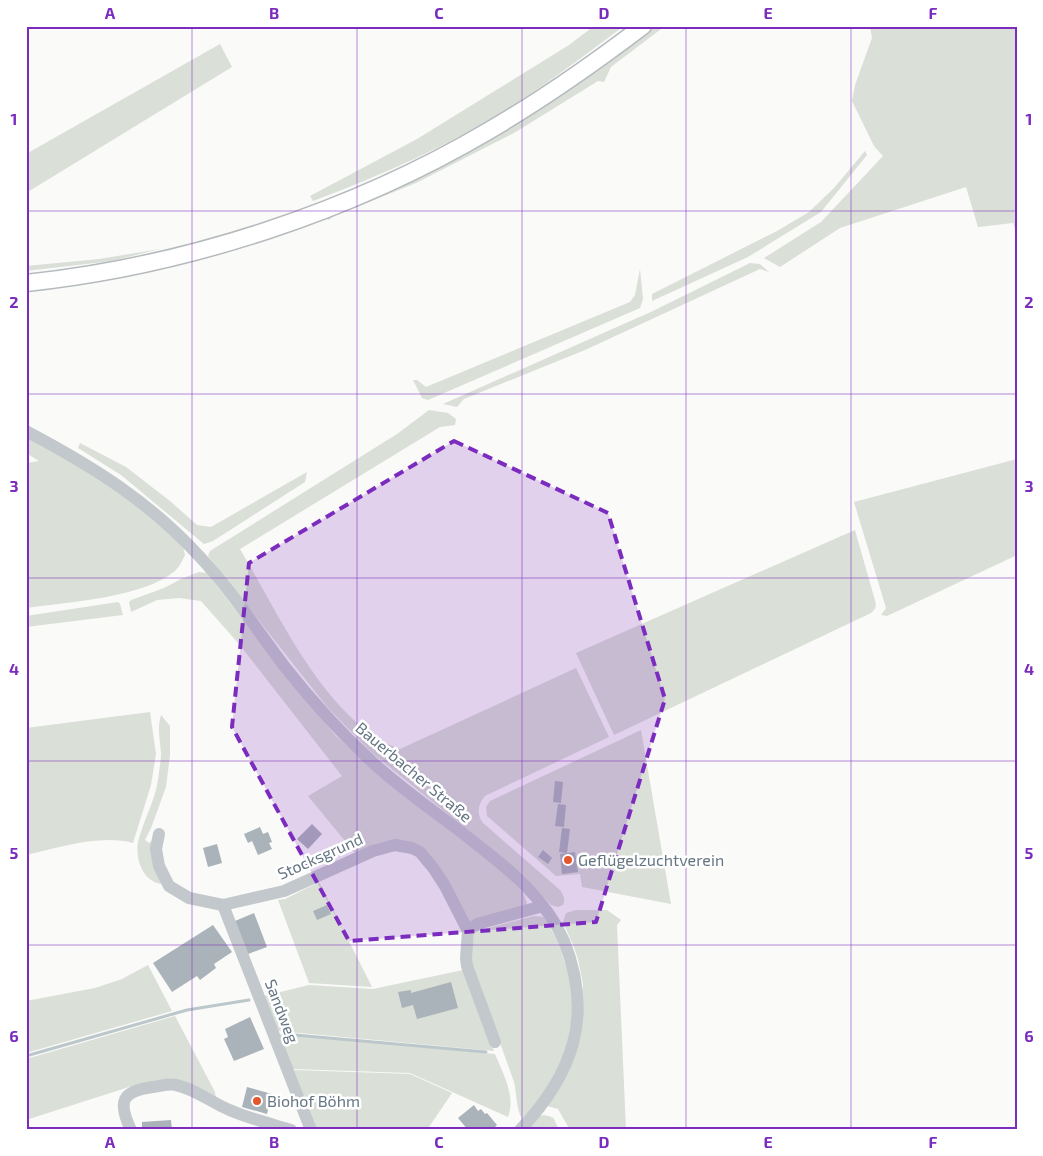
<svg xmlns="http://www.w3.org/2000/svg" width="1043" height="1156" font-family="'Exo 2',sans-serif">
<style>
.green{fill:#dadfd7}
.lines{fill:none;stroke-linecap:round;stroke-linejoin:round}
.stream{stroke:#bbc7cb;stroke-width:3}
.building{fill:#aab3b9}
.major-casing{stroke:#b5babe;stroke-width:19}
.minor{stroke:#c3c8cc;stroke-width:12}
.major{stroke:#fff;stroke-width:16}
.marked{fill:#7b2cbf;fill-opacity:0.2;stroke:#7b2cbf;stroke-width:4;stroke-dasharray:10 6;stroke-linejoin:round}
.grid{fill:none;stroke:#7b2cbf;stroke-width:1;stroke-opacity:0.55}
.poi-dot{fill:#e4572e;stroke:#fff;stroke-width:2}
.labels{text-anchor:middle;stroke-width:5;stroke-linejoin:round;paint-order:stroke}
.street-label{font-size:16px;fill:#657683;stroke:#fff}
.poi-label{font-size:16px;fill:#657683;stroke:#fff;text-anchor:start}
.neatline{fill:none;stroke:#7b2cbf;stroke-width:2}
.grid-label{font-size:16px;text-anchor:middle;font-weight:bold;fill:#7b2cbf}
</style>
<rect width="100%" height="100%" fill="#fafaf8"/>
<g class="green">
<path d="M594 26H624C589 52 555 78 518 102 455 143 384 174 313 201L310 196 417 139 569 45Z"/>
<path d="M651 26H665L611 67 604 82 598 81 514 133 416 183 332 217 329 220 321 216 595 69Z"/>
<path d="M870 26H1017V235L1013 223 978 227 966 187 840 228 780 267 764 258 821 222 883 156 874 146 852 101 855 85 872 38Z"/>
<path d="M220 44 232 67 26 193V154Z"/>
<path d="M865 151 867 155 821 212 748 257 652 301V294L777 231 809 212 834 188Z"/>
<path d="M160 249 112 261 26 271V266L99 259Z"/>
<path d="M750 263 760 264 769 272 760 269 585 350 464 399 457 407 443 404 653 311Z"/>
<path d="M640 269 643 299 640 308 428 400 422 398 413 380H417L426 387 630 302 635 295Z"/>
<path d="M429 410 448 413 456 419 455 425 440 427 240 549C277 611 311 688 369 733 378 740 389 745 400 749L576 668 609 737 485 796C478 804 476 814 483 823L560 890C563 895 566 899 563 905L558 907 551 905 522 874 372 753 328 708 208 556 210 551 397 434Z"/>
<path d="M26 434 111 485 182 543 185 555C182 561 180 566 175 571 143 598 67 602 26 608V463L39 461 26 453Z"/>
<path d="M80 443 126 467 170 501 197 525 211 527 307 472 305 482 213 541 204 544 121 475 78 448Z"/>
<path d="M1017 459V555L887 616 881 615 886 608 854 502Z"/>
<path d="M855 530 876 604 875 609 871 613 614 735 576 653Z"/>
<path d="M199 572 207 573 304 698 336 736 372 769 504 873 523 892 527 903 524 908 469 925 419 846 357 853 354 852 308 796 342 776 239 644 201 601 179 598 157 600 131 612 129 602 131 600 164 588 181 579Z"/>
<path d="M118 602 120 604 123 615 26 627V616Z"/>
<path d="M150 712 156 754 151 785 133 843C99 834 59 848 26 855V728Z"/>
<path d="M161 715 170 726V755L166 787 151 828 145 840 149 843 153 840 162 884C143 882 135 859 138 842 143 821 155 801 158 780 159 771 161 762 161 753 160 740 157 728 161 715Z"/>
<path d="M641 730 671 904 582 887 580 874 556 876 487 816 486 807 490 801Z"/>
<path d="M319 882 372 987 309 983 278 900 285 899Z"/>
<path d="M576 910H607L621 920 617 925 626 1130H570L558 1109 547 1106 583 1011V984L578 959 573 945 563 922 566 913Z"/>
<path d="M534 916 544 917 558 942 570 978 573 1011 566 1051 543 1096 522 1119C516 1108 517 1095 514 1082L470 959 474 934 477 931Z"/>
<path d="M148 965 172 1011 26 1053V1001L95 988 122 979Z"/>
<path d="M463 970 494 1051 278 1031 264 996 309 985 373 989Z"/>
<path d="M175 1016 215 1092 216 1099 142 1084 129 1087 26 1120V1059Z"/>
<path d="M279 1034 495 1054C503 1073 516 1097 508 1117L410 1073 293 1069Z"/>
<path d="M294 1070 410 1074 452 1093 427 1130H317Z"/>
<path d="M544 1115 552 1117 551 1119 553 1117 559 1130H524L539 1116Z"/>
</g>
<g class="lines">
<g class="stream">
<path d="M284 1034 486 1052"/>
<path d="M26 1056 187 1010 249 1000"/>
</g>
</g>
<g class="building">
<path d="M555 781 563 782 561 803 553 802Z"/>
<path d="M558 804 566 805 564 827 555 826Z"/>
<path d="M312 824 322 834 308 849 297 839Z"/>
<path d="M260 827 263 834 268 832 272 842 269 843 272 849 258 855 252 841 248 843 244 834Z"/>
<path d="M562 828 570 829 567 853 559 852Z"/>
<path d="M217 844 222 863 208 867 203 848Z"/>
<path d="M543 850 552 858 548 864 538 857Z"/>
<path d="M575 852 578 872 562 874 560 854Z"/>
<path d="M327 905 331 914 317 920 313 911Z"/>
<path d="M254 913 267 947 248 954 235 921Z"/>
<path d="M213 925 232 952 214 964 216 968 200 980 197 976 172 992 153 963Z"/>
<path d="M451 982 458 1008 417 1019 413 1005 402 1008 398 992 411 990V993Z"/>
<path d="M250 1017 264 1049 234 1061 224 1039 228 1037 225 1029Z"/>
<path d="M247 1087 272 1094 267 1114 242 1107Z"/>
<path d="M474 1105 478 1111 481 1109 485 1114 487 1113 497 1125 492 1130H473L471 1127 468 1130 458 1118Z"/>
<path d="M171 1120 172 1130H142V1122Z"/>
</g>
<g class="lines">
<g class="major-casing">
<path id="major" d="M26 283C186 266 351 212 490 130 543 99 593 64 643 26"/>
</g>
<g class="minor">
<path d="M26 431C92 466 149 501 200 557 232 591 257 630 285 667 311 700 339 731 369 759 402 790 440 815 475 843 510 870 546 899 564 941 594 1016 573 1074 520 1130"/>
<path d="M159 834 156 849 159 866 169 886 189 898 223 905 284 891 373 851 395 845 412 848 420 852 434 869 445 886 468 931 466 958 467 966 495 1042"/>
<path d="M223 905 311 1130"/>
<path d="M468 931 477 924 543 906"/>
<path d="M131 1130C117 1101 122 1091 153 1087 161 1086 169 1083 176 1085 196 1089 213 1104 232 1111 251 1119 271 1124 291 1130"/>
</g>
<use href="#major" class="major"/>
</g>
<path class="marked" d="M454 441 608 513 665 699 596 922 349 941 232 727 249 563Z"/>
<path class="grid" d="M192 26V1130M357 26V1130M522 26V1130M686 26V1130M851 26V1130M26 211H1017M26 394H1017M26 578H1017M26 761H1017M26 945H1017"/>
<g class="poi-dot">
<circle cx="568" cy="860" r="5"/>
<circle cx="257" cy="1101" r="5"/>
</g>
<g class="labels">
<g class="street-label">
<text transform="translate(414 772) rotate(40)" y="6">Bauerbacher Straße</text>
<text transform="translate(320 856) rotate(-24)" y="6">Stocksgrund</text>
<text transform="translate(282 1011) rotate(69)" y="6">Sandweg</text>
</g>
<g class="poi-label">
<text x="578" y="866">Geflügelzuchtverein</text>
<text x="267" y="1107">Biohof Böhm</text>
</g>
</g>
<rect width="1043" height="1156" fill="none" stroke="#ffffff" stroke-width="55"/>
<rect x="28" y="28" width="988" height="1100" class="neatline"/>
<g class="grid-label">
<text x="110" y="19">A</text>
<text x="274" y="19">B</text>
<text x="439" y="19">C</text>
<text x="604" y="19">D</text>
<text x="768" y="19">E</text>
<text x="933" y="19">F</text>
<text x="14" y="125">1</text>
<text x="1029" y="125">1</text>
<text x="14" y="308">2</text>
<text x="1029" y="308">2</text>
<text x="14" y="492">3</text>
<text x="1029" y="492">3</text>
<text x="14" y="675">4</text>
<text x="1029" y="675">4</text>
<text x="14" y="859">5</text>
<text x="1029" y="859">5</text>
<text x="14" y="1042">6</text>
<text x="1029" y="1042">6</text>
<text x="110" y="1148">A</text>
<text x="274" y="1148">B</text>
<text x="439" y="1148">C</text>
<text x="604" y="1148">D</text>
<text x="768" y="1148">E</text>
<text x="933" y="1148">F</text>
</g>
</svg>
